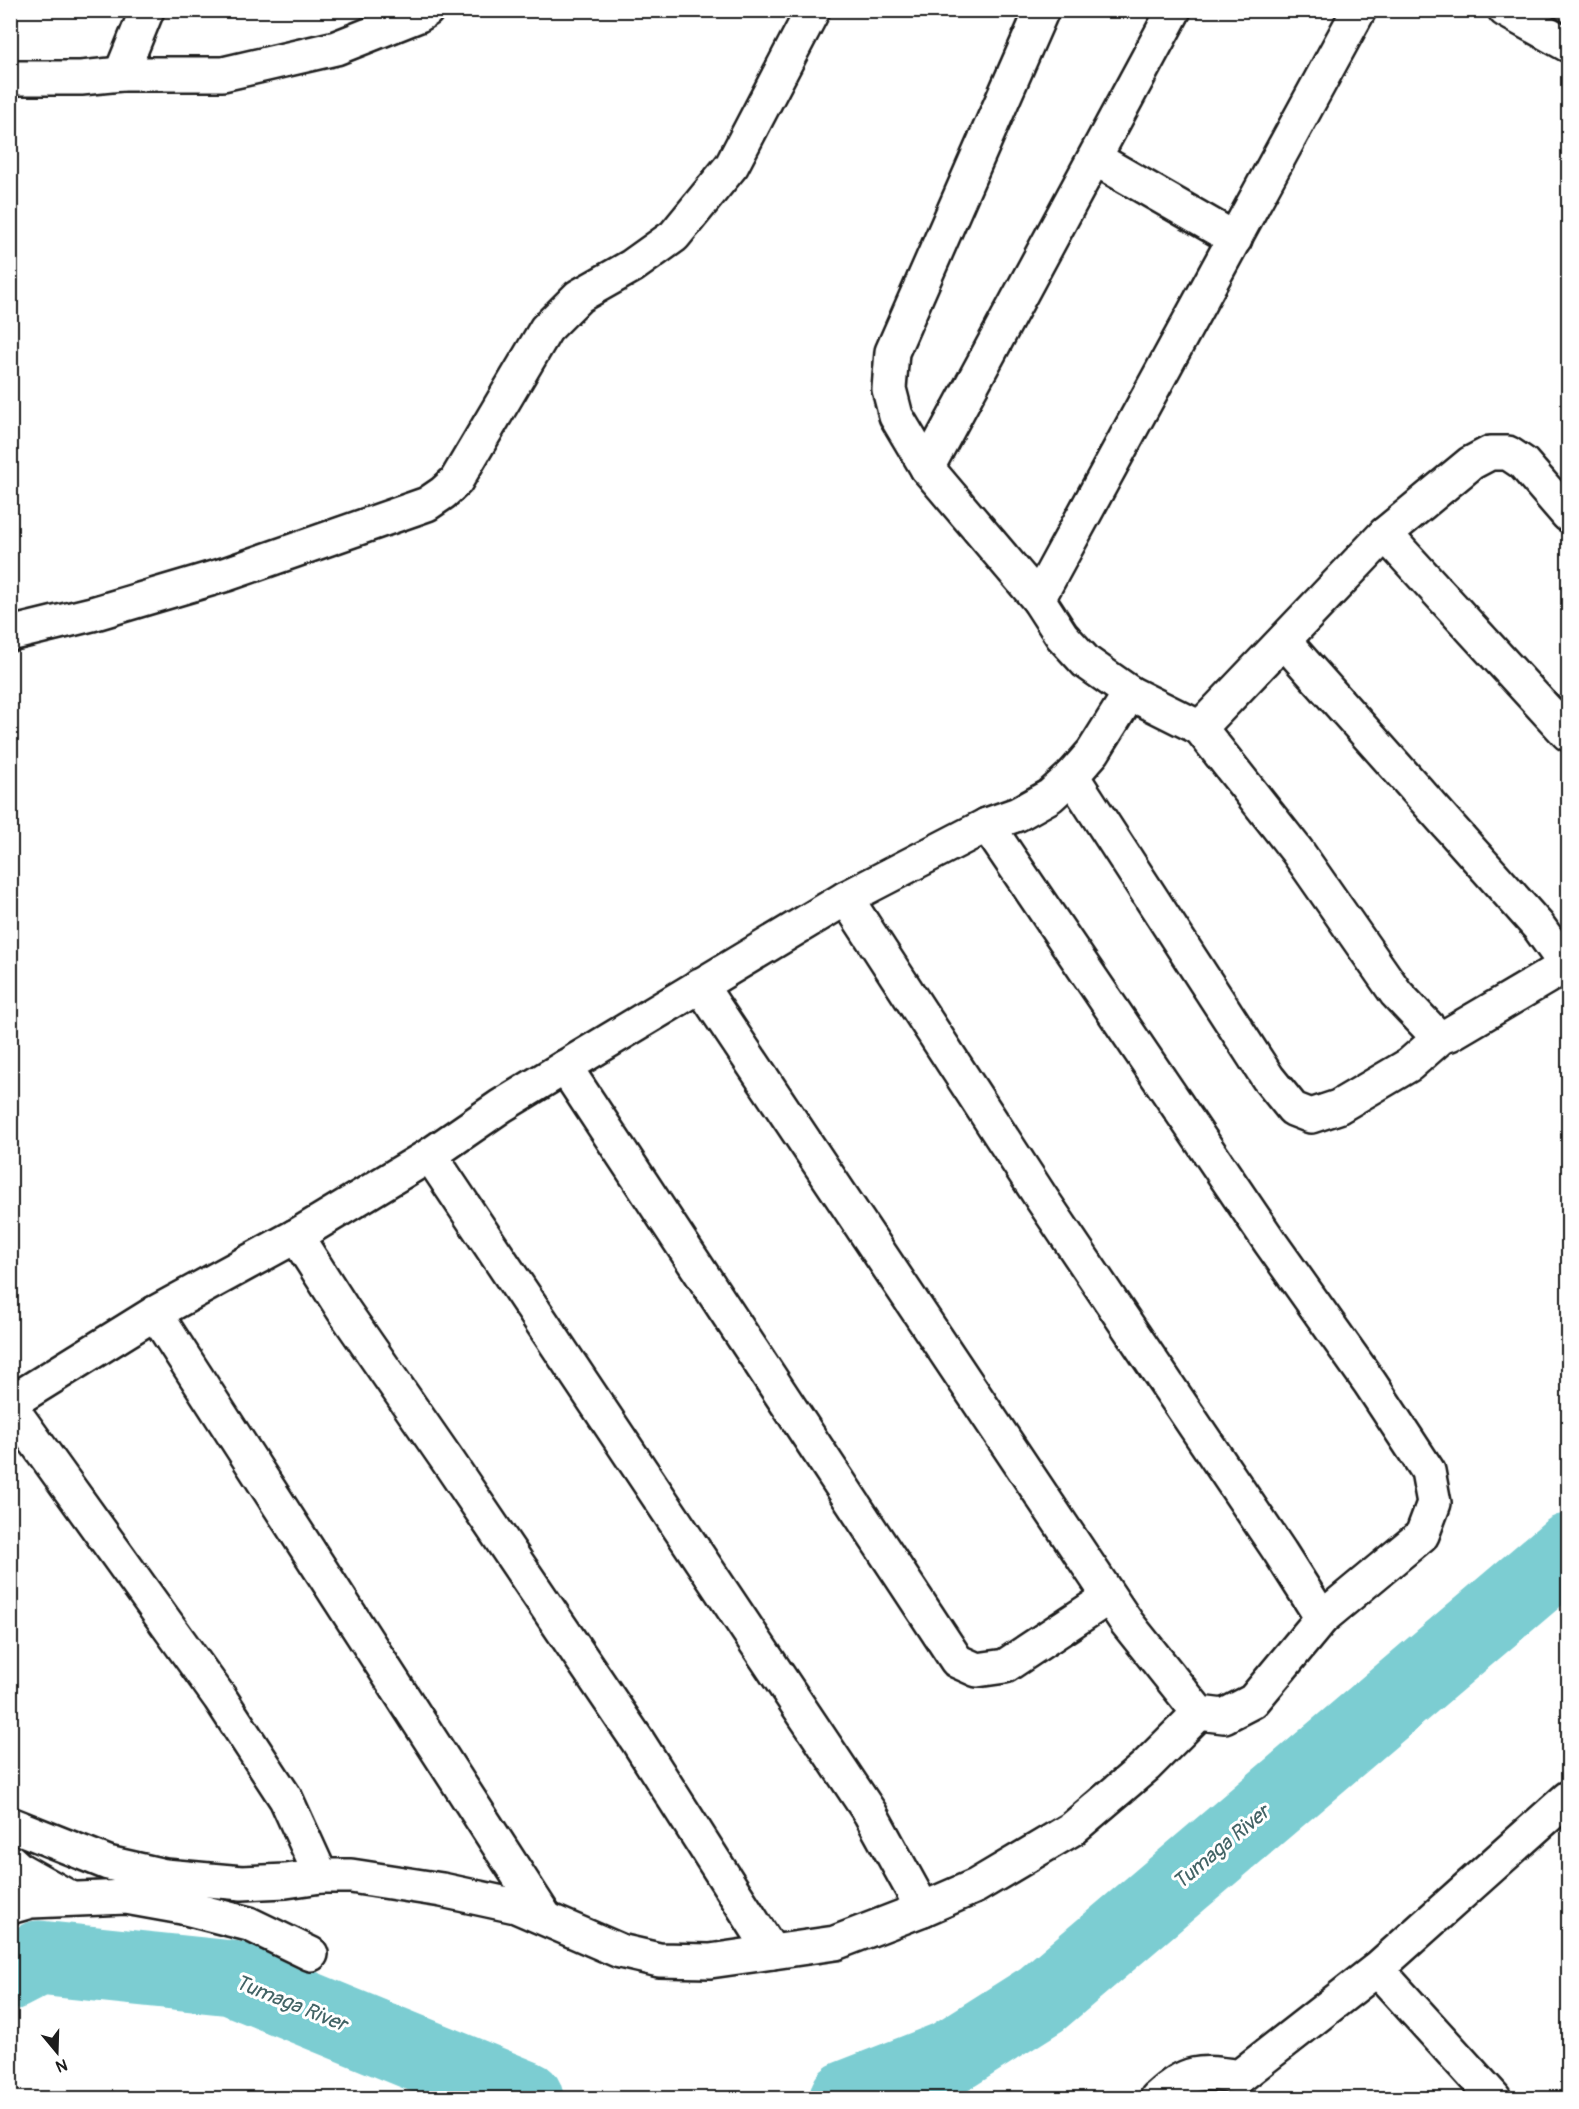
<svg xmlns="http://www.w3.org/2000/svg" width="1579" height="2109" font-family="Pangolin,sans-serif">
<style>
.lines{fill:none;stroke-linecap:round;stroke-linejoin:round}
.river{stroke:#7ccdd2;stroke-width:75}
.minor-casing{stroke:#1c1c1c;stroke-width:38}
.minor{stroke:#fff;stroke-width:33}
.labels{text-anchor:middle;stroke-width:6;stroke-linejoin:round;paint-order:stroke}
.water-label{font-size:21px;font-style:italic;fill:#426365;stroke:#fff}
</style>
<rect width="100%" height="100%" fill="#fff"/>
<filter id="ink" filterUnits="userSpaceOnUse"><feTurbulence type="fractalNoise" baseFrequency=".0167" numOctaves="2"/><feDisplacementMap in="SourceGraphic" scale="12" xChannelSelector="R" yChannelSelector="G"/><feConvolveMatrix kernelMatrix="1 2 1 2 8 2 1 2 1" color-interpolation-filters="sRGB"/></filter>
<g filter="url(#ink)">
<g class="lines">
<g class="river">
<path d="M10 1973 39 1958 232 1978 526 2098"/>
<path d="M847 2098 949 2058 1042 1999 1568 1551"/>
</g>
<g class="minor-casing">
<g id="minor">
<path d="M1505 10 1568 45"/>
<path d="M121 74 147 10"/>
<path d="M10 78H81L121 74H223L336 48 419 15 427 10"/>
<path d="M1096 159 1235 239"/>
<path d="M927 468 1174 10"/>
<path d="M1385 534 1568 734"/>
<path d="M1038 599 1359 10"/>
<path d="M10 634 92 614 227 574 427 504 443 493 456 481 546 329 579 296 632 266 674 236 732 165 813 10"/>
<path d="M1284 641 1538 926 1568 968"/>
<path d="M1130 693 1200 728 1385 534 1471 463 1490 453H1508L1523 463 1568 515"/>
<path d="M1200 728 1297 851 1396 993 1434 1033 1442 1036 1450 1034 1567 965"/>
<path d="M1072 776 1268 1078 1293 1109 1311 1116 1338 1107 1409 1065 1442 1036"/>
<path d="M846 898 1042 1199 1280 1552 1322 1618"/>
<path d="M700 985 1127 1623 1199 1713 1224 1716 1253 1701 1322 1618 1422 1535 1434 1503 1428 1471 1370 1383 1270 1242 987 825"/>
<path d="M565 1067 957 1661 977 1670 1005 1666 1109 1597"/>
<path d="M430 1155 870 1813 923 1909"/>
<path d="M296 1236 344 1311 450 1464 637 1740 772 1952"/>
<path d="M155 1313 545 1917"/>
<path d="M10 1403 155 1313 296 1236 430 1155 501 1106 565 1067 846 898 987 825 1018 814 1050 796 1072 776 1093 752 1130 693 1086 662 1062 636 1038 599 927 468 896 416 889 389 892 352 1042 10"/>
<path d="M10 1406 220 1698 286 1799 321 1876"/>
<path d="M10 1824 108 1863 165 1876 242 1883 286 1881 321 1876H351L442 1890 516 1906 620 1951 659 1960 710 1961 835 1943 923 1909 976 1886 1072 1829 1146 1766 1199 1713"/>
<path d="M10 1861 20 1870 70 1898"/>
<path d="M10 1907 31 1901 126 1897 182 1907 249 1924 311 1954"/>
<path d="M1377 1969 1494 2098"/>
<path d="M1157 2098C1188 2070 1199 2071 1239 2077L1377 1969 1568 1798"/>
</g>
</g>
<use href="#minor" class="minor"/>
</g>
</g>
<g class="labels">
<g class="water-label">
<text transform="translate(1221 1847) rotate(-40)" y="7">Tumaga River</text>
<text transform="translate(291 2003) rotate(22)" y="7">Tumaga River</text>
</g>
</g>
<rect width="1579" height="2109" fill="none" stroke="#fff" stroke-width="36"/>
<rect x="18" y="18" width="1543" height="2073" fill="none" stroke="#1c1c1c" stroke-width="2" filter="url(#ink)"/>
<g transform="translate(57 2052) rotate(161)" stroke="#ffffff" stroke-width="4.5" paint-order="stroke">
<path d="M0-4.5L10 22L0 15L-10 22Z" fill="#1c1c1c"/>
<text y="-9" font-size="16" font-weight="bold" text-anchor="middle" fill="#1c1c1c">N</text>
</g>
</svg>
